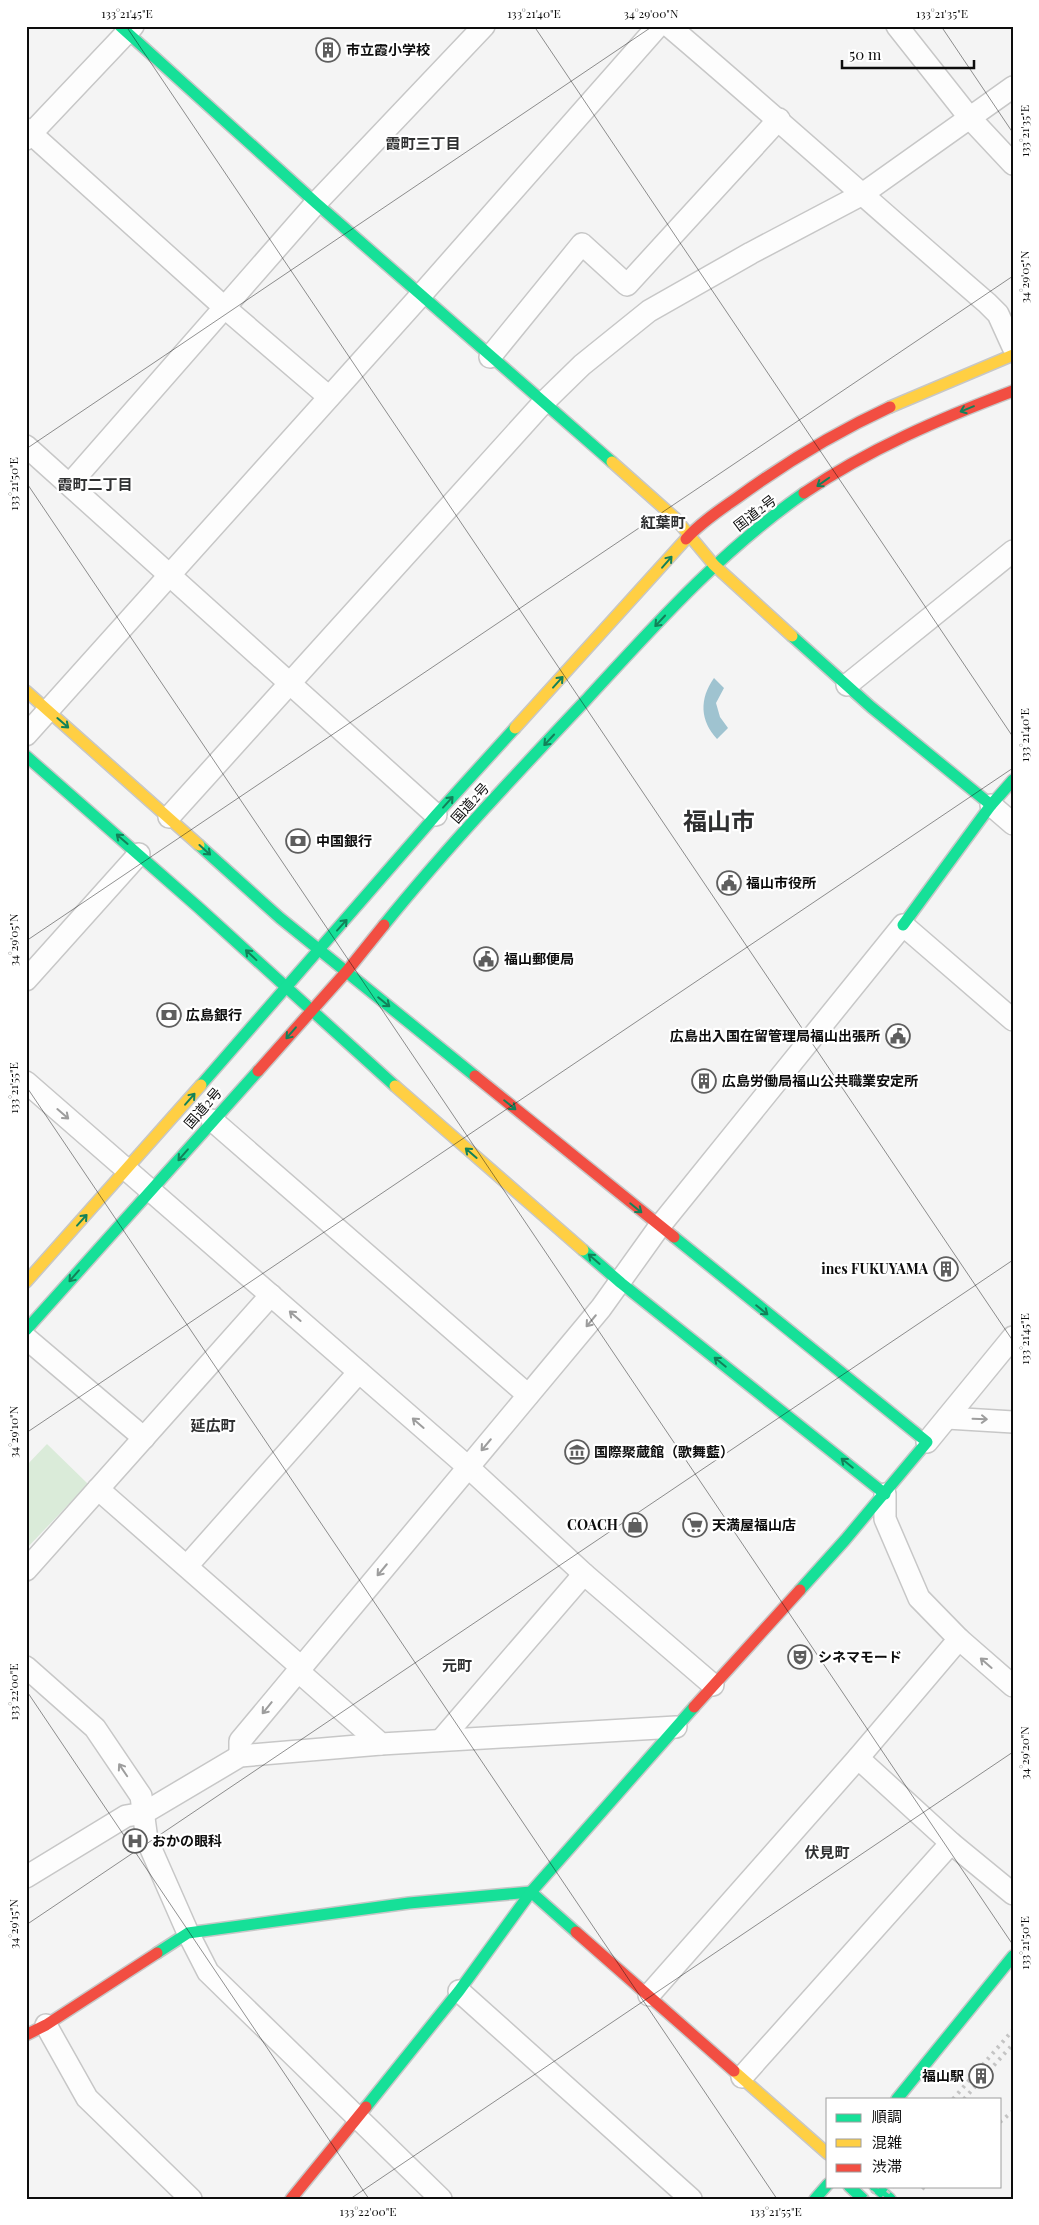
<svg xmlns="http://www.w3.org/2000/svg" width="1039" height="2225" font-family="'Playfair Display','Noto Sans JP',serif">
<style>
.green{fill:#daebd9}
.water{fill:#9fc3d0}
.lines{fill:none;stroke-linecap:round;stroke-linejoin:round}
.street-casing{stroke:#c7c7c7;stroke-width:24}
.fast-casing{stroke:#c7c7c7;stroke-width:14}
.slow-casing{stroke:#c7c7c7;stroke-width:14}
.jam-casing{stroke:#c7c7c7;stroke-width:14}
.street{stroke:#fdfdfd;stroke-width:21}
.fast{stroke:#16e098;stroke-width:11}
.slow{stroke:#ffcf43;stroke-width:11}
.jam{stroke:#f24e42;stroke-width:11}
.rail{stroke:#c4c4c4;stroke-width:4;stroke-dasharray:2.5 5;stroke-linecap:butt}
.oneway{stroke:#128159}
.oneway2{stroke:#9d9d9d}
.ticks{fill:none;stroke:#0d0d0d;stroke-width:1;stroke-opacity:0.45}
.labels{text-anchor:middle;stroke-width:4.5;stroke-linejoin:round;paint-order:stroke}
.poi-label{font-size:14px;font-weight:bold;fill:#0d0d0d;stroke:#fff;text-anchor:start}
.street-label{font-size:14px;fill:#0d0d0d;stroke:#fff}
.neighbourhood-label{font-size:15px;font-weight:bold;fill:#2f3031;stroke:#fff}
.town-label{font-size:24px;font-weight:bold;fill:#2f3031;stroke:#fff}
.neatline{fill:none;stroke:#0d0d0d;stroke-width:2}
.ticks-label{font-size:12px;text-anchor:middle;fill:#0d0d0d}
</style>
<rect width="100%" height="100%" fill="#f4f4f4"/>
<path class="green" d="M47 1444 88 1484 26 1549V1466Z"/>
<path class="water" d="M714 678 724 688 716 703 720 717 728 728 717 739C700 721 699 699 714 678Z"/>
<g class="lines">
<g class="street-casing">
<g id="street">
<path d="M669 26C776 117 880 211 987 303L998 314 1013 347"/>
<path d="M897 26 969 117 1013 164"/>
<path d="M26 129 224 307 329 397"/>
<path d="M26 139 133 26"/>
<path d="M490 357 582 244 627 285 779 119"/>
<path d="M26 446 436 815"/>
<path d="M70 484 316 203 484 26"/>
<path d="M847 685 1013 551"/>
<path d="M26 735 421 295 658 26"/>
<path d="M991 805 1013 824"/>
<path d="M169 817 543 403 582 365 649 311 751 253 861 195 1013 87"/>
<path d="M26 980 139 854"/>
<path d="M26 1082 468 1467 584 1574 713 1685"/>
<path d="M212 1120 528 1395"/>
<path d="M26 1338 144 1438"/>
<path d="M947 1418 1013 1422"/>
<path d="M927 1442 1013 1337"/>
<path d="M98 1489 301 1667"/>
<path d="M885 1494V1519L919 1598 959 1639 1013 1686"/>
<path d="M187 1566 359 1372"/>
<path d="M26 1570 271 1295"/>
<path d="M26 1667 95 1728 141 1796 147 1840 188 1933 208 1972 441 2199"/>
<path d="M298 1671 381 1744 676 1727"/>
<path d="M441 1740 584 1574"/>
<path d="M240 1756V1741L601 1308 659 1227 903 925 1013 1020"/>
<path d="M858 1758 951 1843 1013 1894"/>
<path d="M26 1877 126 1816 144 1813 240 1756 381 1744"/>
<path d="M459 1991 691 2199"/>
<path d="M649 1995 858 1758 959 1639"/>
<path d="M46 2025 87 2098 191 2199"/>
<path d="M742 2077 951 1843"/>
</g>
</g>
<g class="fast-casing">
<g id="fast">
<path d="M120 26 316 203 612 462"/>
<path d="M792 636 871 707 991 805"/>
<path d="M26 756 198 907 395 1086"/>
<path d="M199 845 280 918 475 1076"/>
<path d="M384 925C448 846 518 772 587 699 655 625 721 551 804 493"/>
<path d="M903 925 991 805 1013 780"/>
<path d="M201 1085 436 815 515 728"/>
<path d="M674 1237 927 1442 845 1540 800 1590"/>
<path d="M583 1250 621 1283 885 1494"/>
<path d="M26 1330 258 1071"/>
<path d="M157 1953 188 1933 409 1903 531 1892 576 1932"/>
<path d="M897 2099 1013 1956"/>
<path d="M366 2107 459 1991 531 1892 694 1707"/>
<path d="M849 2186 863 2199"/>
<path d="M875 2186 890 2199"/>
<path d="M815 2199 828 2184"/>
</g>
</g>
<g class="slow-casing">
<g id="slow">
<path d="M890 407 1013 355"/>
<path d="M612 462 675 518 714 565 792 636"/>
<path d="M26 691 199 845"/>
<path d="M515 728 686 539"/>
<path d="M395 1086 583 1250"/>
<path d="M26 1282 201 1085"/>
<path d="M734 2071 828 2154"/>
</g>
</g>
<g class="jam-casing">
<g id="jam">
<path d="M804 493C869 449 939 419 1013 391"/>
<path d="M686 539C700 523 720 510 737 498 785 463 836 432 890 407"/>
<path d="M258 1071 347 971 384 925"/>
<path d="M475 1076 674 1237"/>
<path d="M694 1707 800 1590"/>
<path d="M576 1932 734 2071"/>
<path d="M26 2035 46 2025 157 1953"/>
<path d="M291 2199 366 2107"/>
</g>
</g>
<use href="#street" class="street"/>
<use href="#fast" class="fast"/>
<use href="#slow" class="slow"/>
<use href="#jam" class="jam"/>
<g class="rail">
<path d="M953 2099 1013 2030"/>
<path d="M964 2099 1013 2044"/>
<path d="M1000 2122 1013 2111"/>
<path d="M922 2189 925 2186"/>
<path d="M867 2199 878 2186"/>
<path d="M883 2199 893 2186"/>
</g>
</g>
<defs><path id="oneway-shaft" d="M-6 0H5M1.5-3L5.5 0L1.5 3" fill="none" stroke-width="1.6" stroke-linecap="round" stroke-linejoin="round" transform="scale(1.25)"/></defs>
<g class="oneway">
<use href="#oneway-shaft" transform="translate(967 409) rotate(158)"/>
<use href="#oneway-shaft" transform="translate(823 482) rotate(145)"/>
<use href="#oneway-shaft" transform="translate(667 562) rotate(-49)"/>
<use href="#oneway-shaft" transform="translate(660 621) rotate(133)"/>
<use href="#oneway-shaft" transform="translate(558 682) rotate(-48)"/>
<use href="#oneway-shaft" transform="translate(63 723) rotate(41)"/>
<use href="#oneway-shaft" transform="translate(549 740) rotate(133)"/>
<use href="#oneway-shaft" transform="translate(448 802) rotate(-48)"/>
<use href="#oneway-shaft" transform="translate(122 839) rotate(-139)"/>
<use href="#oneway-shaft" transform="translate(205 850) rotate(42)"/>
<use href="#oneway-shaft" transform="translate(342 925) rotate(-48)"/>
<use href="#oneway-shaft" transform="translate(251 955) rotate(-137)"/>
<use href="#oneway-shaft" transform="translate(384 1002) rotate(39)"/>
<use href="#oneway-shaft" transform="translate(291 1033) rotate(131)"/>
<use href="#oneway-shaft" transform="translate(190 1099) rotate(-49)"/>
<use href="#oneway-shaft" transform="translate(510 1105) rotate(39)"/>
<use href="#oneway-shaft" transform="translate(471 1153) rotate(-139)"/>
<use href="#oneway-shaft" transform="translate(183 1155) rotate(131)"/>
<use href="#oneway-shaft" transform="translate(636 1208) rotate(39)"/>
<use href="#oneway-shaft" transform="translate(82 1220) rotate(-48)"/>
<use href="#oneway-shaft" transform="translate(594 1259) rotate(-139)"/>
<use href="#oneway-shaft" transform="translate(74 1276) rotate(131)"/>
<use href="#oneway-shaft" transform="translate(762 1310) rotate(39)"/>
<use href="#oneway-shaft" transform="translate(720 1362) rotate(-141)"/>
<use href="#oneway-shaft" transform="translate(847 1463) rotate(-141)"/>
</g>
<g class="oneway2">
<use href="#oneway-shaft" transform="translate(63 1114) rotate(41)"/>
<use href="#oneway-shaft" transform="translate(295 1316) rotate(-139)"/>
<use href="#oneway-shaft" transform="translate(591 1321) rotate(130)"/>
<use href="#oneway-shaft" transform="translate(980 1419) rotate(2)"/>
<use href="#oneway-shaft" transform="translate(418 1423) rotate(-139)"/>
<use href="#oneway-shaft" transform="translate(486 1445) rotate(130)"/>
<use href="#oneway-shaft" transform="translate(382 1570) rotate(130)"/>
<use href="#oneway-shaft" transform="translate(986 1663) rotate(-139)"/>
<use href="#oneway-shaft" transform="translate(267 1708) rotate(129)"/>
<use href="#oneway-shaft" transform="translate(123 1770) rotate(-124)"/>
</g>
<path class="ticks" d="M126 26 1013 1341M534 26 1013 737M941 26 1013 133M26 449 653 26M26 482 1013 1945M26 941 1013 276M26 1086 777 2199M26 1433 1013 768M26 1690 369 2199M26 1925 1013 1260M350 2199 1013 1752"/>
<defs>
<g id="building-ring" transform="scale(1.25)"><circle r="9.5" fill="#fff" stroke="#5e5e5e" stroke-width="1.5"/><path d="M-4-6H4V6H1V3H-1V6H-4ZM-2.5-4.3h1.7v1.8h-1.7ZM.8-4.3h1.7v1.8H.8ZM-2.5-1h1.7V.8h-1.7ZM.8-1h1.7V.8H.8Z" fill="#5e5e5e"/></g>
<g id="bank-ring" transform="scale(1.25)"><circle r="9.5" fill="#fff" stroke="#5e5e5e" stroke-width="1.5"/><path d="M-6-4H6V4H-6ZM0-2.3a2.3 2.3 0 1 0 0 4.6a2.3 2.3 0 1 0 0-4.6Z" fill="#5e5e5e"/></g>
<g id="civic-ring" transform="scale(1.25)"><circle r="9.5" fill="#fff" stroke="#5e5e5e" stroke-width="1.5"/><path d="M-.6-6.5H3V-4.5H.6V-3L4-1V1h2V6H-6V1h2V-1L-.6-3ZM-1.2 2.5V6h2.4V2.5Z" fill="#5e5e5e"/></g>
<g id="museum-ring" transform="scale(1.25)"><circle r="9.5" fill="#fff" stroke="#5e5e5e" stroke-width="1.5"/><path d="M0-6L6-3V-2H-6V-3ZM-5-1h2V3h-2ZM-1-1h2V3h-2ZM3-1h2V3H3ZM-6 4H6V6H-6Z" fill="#5e5e5e"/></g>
<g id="shop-ring" transform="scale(1.25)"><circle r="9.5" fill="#fff" stroke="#5e5e5e" stroke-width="1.5"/><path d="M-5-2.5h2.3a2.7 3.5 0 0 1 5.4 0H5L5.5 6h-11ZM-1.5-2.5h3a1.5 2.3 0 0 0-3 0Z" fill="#5e5e5e"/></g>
<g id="supermarket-ring" transform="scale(1.25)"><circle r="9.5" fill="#fff" stroke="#5e5e5e" stroke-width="1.5"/><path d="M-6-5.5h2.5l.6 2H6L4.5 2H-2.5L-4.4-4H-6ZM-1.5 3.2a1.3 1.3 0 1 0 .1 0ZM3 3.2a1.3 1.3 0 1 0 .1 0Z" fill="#5e5e5e"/></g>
<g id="theatre-ring" transform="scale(1.25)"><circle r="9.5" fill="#fff" stroke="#5e5e5e" stroke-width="1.5"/><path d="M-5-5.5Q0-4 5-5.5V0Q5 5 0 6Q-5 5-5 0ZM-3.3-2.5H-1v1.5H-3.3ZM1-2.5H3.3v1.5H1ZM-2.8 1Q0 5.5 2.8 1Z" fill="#5e5e5e"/></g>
<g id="hospital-ring" transform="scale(1.25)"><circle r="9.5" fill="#fff" stroke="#5e5e5e" stroke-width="1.5"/><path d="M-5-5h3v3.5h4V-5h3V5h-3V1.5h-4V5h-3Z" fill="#5e5e5e"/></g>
</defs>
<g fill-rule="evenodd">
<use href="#building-ring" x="328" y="50"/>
<use href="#bank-ring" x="298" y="841"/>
<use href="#civic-ring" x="729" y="883"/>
<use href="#civic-ring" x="486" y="959"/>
<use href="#bank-ring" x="169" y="1015"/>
<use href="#civic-ring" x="898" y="1036"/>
<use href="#building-ring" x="704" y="1081"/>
<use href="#building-ring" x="946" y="1269"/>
<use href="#museum-ring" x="577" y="1452"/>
<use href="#shop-ring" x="635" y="1525"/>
<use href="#supermarket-ring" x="695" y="1525"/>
<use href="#theatre-ring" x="800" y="1657"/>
<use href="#hospital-ring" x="135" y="1841"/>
<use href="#building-ring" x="981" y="2076"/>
</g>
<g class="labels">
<g class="poi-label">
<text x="346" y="55">市立霞小学校</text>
<text x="316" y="846">中国銀行</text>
<text x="746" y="888">福山市役所</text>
<text x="504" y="964">福山郵便局</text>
<text x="186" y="1020">広島銀行</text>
<text x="880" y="1041" text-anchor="end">広島出入国在留管理局福山出張所</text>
<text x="722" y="1086">広島労働局福山公共職業安定所</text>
<text x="928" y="1274" text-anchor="end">ines FUKUYAMA</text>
<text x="594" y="1457">国際聚蔵館（歌舞藍）</text>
<text x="618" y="1530" text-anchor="end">COACH</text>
<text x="712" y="1530">天満屋福山店</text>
<text x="818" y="1662">シネマモード</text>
<text x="152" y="1846">おかの眼科</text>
<text x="964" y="2081" text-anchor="end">福山駅</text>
</g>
<g class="street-label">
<text transform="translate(755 513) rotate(-37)" y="5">国道2号</text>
<text transform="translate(470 803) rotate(-48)" y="5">国道2号</text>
<text transform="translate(203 1108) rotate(-49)" y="5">国道2号</text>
</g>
<g class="neighbourhood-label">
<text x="423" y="149">霞町三丁目</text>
<text x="95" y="490">霞町二丁目</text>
<text x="663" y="528">紅葉町</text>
<text x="213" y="1431">延広町</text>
<text x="457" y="1671">元町</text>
<text x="827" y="1858">伏見町</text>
</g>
<g class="town-label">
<text x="719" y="830">福山市</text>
</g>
</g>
<rect width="1039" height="2225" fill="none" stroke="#ffffff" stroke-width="55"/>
<rect x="826" y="2098" width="175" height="90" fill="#ffffff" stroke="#9e9e9e"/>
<rect x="836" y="2114" width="25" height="8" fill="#16e098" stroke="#9e9e9e"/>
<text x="872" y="2122" font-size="15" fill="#0d0d0d">順調</text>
<rect x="836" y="2139" width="25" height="8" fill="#ffcf43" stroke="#9e9e9e"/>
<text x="872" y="2148" font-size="15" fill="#0d0d0d">混雑</text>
<rect x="836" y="2164" width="25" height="8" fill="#f24e42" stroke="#9e9e9e"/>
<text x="872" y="2172" font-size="15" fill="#0d0d0d">渋滞</text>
<path d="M842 60v8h132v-8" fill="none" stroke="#0d0d0d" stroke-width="2.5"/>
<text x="849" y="60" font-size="15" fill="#0d0d0d" stroke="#ffffff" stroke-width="4" paint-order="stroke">50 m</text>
<rect x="28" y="28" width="984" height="2170" class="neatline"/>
<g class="ticks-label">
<text x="127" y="18">133°21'45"E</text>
<text x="534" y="18">133°21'40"E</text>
<text x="651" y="18">34°29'00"N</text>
<text x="942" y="18">133°21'35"E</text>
<text transform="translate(1025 131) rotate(-90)" y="4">133°21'35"E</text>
<text transform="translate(1025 277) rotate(-90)" y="4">34°29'05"N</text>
<text transform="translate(14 484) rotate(-90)" y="4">133°21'50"E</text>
<text transform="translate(1025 735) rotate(-90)" y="4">133°21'40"E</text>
<text transform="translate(14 940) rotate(-90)" y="4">34°29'05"N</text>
<text transform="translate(14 1088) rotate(-90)" y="4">133°21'55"E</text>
<text transform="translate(1025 1339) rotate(-90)" y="4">133°21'45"E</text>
<text transform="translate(14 1432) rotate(-90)" y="4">34°29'10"N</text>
<text transform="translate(14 1692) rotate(-90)" y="4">133°22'00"E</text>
<text transform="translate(1025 1753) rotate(-90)" y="4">34°29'20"N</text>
<text transform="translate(14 1924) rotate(-90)" y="4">34°29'15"N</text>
<text transform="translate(1025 1943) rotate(-90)" y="4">133°21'50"E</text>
<text x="368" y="2216">133°22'00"E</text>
<text x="776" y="2216">133°21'55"E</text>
</g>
</svg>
